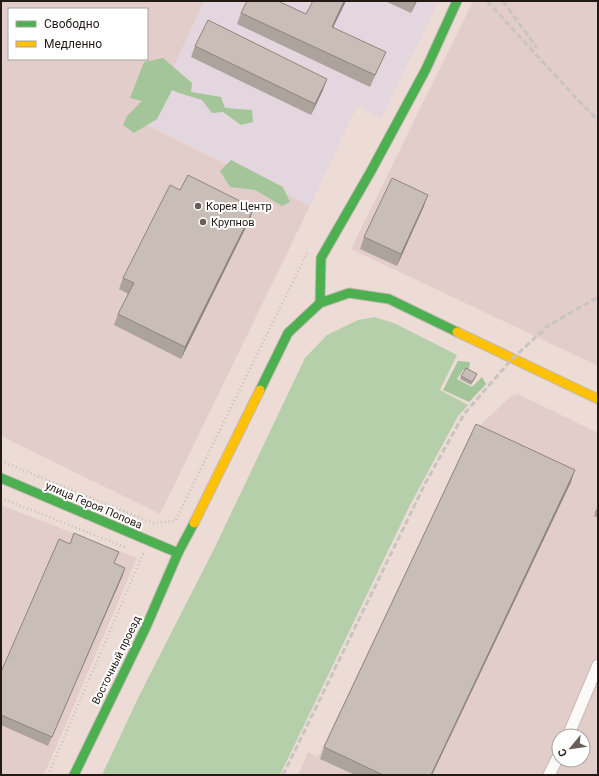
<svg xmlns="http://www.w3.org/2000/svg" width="599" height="776" font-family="Roboto,sans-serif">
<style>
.commercial{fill:#e3d6de}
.industrial{fill:#e2cdca;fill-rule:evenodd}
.green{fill:#b5cfab}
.forest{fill:#a4c59a}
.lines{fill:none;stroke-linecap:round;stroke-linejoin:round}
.street-casing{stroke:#c5b9b3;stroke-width:13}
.fast-casing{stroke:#c5b9b3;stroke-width:11}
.slow-casing{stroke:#c5b9b3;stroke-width:11}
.path{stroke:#c5c0bd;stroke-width:2.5;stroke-dasharray:1 3;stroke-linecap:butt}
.street{stroke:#fcfaf9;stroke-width:11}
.fast{stroke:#4caf50;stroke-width:9}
.slow{stroke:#ffc107;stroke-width:9}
.rail{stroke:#c9c4c2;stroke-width:3;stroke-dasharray:6 3;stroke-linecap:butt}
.wall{fill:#ada39d}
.shaded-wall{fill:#8d8580}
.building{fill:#c9beb7;stroke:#8d8580}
.poi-dot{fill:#6a5e58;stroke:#fff;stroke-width:1.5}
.labels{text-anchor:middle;stroke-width:4;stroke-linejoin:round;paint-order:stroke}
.poi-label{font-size:11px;fill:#241a15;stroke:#fff;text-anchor:start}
.street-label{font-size:11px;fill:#241a15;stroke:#fff}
</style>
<rect width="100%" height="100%" fill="#ecdcd5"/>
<path class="commercial" d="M204 1H439L381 118 357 106 310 206 147 125Z"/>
<g class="industrial">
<path d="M1 1H204L147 125 310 206 160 514 1 436ZM9 9H147V59H9Z"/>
<path d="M473 1H598V366L351 249Z"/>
<path d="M518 394 598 433V775H298L308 752 318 757 470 435 511 396ZM559 736H583V760H559Z"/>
<path d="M1 505 137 558 44 775H1Z"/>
</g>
<path class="green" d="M375 317 396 324 457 355 440 390 468 405 458 416 410 505 280 775H102L139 696 215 547 305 358 327 335 358 320Z"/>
<g class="forest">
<path d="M163 58 192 83 191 92 221 97 225 108 252 110 253 122 241 125 223 112 212 113 202 100 179 93 172 90 157 119 134 133 123 125 127 116 142 101 130 98 144 62Z"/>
<path d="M231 160 283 187 290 202 282 206 255 190 230 187 220 171Z"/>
<path d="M458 361 470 362 469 369 463 370 457 379 472 387 482 377 486 384 469 402 443 390Z"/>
</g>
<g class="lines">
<g class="street-casing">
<g id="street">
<path d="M568 736 598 665"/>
<path d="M549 775 559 755"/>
</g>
</g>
<g class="fast-casing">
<g id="fast">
<path d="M320 303 321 258 371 171 426 69 457 1"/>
<path d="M260 390 288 333 320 303 349 293 389 299 457 332"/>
<path d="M1 478 178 553"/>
<path d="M74 775 146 627 178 553 194 523"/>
</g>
</g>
<g class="slow-casing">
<g id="slow">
<path d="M457 332 598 399"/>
<path d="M194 523 260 390"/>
</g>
</g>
<g class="path">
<path d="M1 461 153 523 175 521 307 253"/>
<path d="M1 498 127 548"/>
<path d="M48 775 143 554H141"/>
</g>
<use href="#street" class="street"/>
<use href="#fast" class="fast"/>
<use href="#slow" class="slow"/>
<g class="rail">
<path d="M487 1 574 96 598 120"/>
<path d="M503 1 537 48"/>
<path d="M283 775 426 482 464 414 512 359 549 325 598 297"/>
</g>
</g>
<g class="wall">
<path d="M346 1 333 27 381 63 370 87 237 24 241 13 306 14Z"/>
<path d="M385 1H417L411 13Z"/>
<path d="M195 46 323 90 311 115 191 57Z"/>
<path d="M180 190 250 219 181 359 114 325 118 314 128 294 119 289 123 278Z"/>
<path d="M424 206 397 266 360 249 364 237Z"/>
<path d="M461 376 476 377 471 385 460 379Z"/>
<path d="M571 482 432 775H355L320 759 324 747Z"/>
<path d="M598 508V518L594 516Z"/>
<path d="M115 563 125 568 122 577 48 746 1 725V672Z"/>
</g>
<g class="shaded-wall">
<path d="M344 1H346L328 38 332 27Z"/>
<path d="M416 1H417L411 13Z"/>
<path d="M327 79 323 90 311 115 315 104Z"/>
<path d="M428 195 424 206 397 266 401 254Z"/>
<path d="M254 208 250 219 181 359 185 347Z"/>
<path d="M575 470 571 482 432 775H431Z"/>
<path d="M125 568 122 577 48 746 52 737Z"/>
</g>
<g class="building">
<path d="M247 1H278L306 14 313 1H344L332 27 386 52 375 75 241 13Z"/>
<path d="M208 20 327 79 315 104 195 46Z"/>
<path d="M188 175 254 208 185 347 118 314 134 283 123 278 170 185 180 190Z"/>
<path d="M392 178 428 195 401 254 364 237Z"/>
<path d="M466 368 477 374 472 382 461 376Z"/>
<path d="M476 424 575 470 431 775H383L324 747Z"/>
<path d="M598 508V515L595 513Z"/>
<path d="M74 533 119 552 114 563 125 568 52 737 1 715V672L59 539 70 544Z"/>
</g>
<g class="poi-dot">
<circle cx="198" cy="206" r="4"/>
<circle cx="203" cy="222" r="4"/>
</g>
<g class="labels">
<g class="poi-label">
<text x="206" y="210">Корея Центр</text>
<text x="211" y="226">Крупнов</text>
</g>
<g class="street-label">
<text transform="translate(94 505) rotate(23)" y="4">улица Героя Попова</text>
<text transform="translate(116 660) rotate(-64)" y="4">Восточный проезд</text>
</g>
</g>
<rect width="599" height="776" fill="none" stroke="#241a15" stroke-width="4"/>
<rect x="8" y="8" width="140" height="52" fill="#ffffff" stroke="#a7a3a1"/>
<rect x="16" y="21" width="20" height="6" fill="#4caf50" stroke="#a7a3a1"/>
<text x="44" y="28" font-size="12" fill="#241a15">Свободно</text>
<rect x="16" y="41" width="20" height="6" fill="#ffc107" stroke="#a7a3a1"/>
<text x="44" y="48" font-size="12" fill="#241a15">Медленно</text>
<g transform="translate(571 748) rotate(241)"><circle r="19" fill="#ffffff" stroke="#a7a3a1"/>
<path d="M0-3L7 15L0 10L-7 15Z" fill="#6a5e58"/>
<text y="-6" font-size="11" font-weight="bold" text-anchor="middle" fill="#241a15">С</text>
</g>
</svg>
